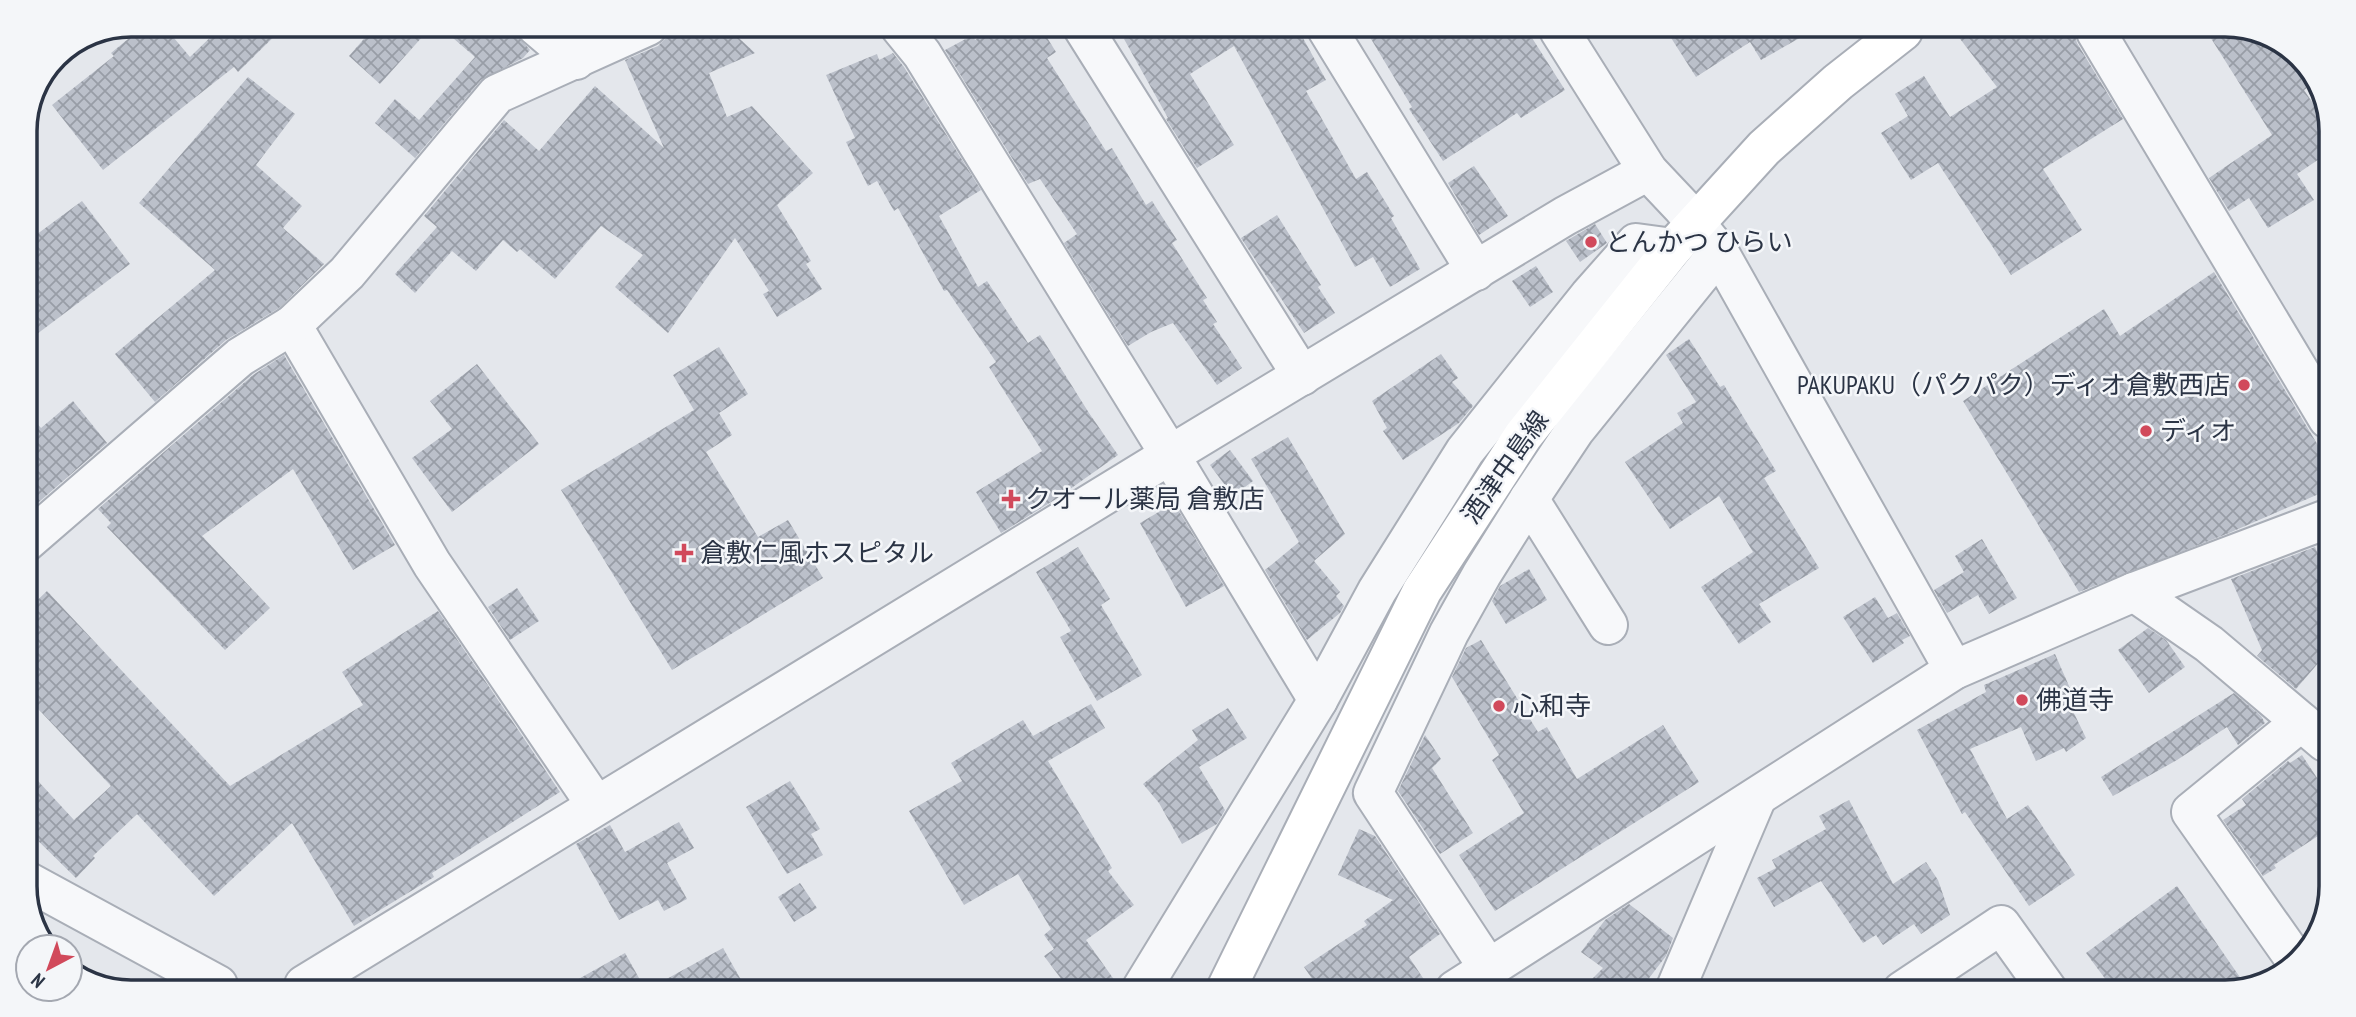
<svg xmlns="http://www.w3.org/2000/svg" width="2356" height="1017" font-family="'PT Sans Narrow','Noto Sans JP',sans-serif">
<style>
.building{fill:url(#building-cross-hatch)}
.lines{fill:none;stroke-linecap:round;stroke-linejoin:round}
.street-casing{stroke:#a9aeb7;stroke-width:42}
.secondary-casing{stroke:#a9aeb7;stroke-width:42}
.street{stroke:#f7f8fa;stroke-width:38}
.secondary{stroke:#fff;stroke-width:38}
.poi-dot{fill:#d1495b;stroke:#f4f6f9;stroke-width:2.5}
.labels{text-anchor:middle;stroke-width:5;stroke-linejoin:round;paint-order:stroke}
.poi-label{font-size:26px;fill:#2b3445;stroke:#f4f6f9;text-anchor:start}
.street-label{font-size:26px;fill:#2b3445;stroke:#f4f6f9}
.rim{fill:none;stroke:#2b3445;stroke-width:3.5}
</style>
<defs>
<pattern id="building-cross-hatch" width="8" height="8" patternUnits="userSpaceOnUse" patternTransform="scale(1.75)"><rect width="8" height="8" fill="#bbc0ca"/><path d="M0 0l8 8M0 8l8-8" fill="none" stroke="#989da6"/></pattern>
</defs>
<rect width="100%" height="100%" fill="#e4e7ec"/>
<g class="building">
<path d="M145 25H163L190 57 223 25H286L238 72 234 67 103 170 52 105 114 56 111 53Z"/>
<path d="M376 25 432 26 380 84 349 56Z"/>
<path d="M439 26H515L516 34 530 50 523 58 481 80 415 158 375 123 395 99 419 120 475 57Z"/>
<path d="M670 28 727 27 755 53 709 73 727 117 752 106 813 173 777 205 811 261 806 264 822 289 777 317 763 294 769 291 735 238 668 333 615 287 643 255 601 226 555 279 520 249 517 252 503 240 476 271 452 251 415 293 395 274 437 227 424 216 504 120 539 151 595 86 664 148 625 60 658 46 666 38Z"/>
<path d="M994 28H1041L1056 52 1047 58 1106 151 1112 148 1146 205 1152 201 1177 240 1172 243 1207 298 1203 300 1217 322 1213 324 1242 368 1217 385 1173 323 1151 332 1128 346 1064 243 1077 234 1040 179 1028 184 945 50 973 35 975 40Z"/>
<path d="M1143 28 1298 29 1326 80 1306 91 1356 179 1367 172 1394 216 1391 218 1420 269 1390 287 1373 257 1355 267 1234 46 1190 74 1234 145 1197 168 1166 119 1168 118 1124 39Z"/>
<path d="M1365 29 1527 30 1565 90 1521 118 1517 113 1443 161 1409 109 1412 107Z"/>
<path d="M1666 30H1724L1812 31 1761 60 1750 42 1696 77Z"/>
<path d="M1954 31 2074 32 2077 43 2123 119 2043 169 2082 230 2011 275 1938 163 1911 180 1881 133 1908 116 1895 94 1924 76 1950 117 1997 87Z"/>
<path d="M2207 32H2265L2278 42 2307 88 2304 90 2331 130V151L2297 174 2314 200 2268 228 2249 198 2229 211 2209 178 2272 135Z"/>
<path d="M893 53 904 67 981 190 939 216 978 287 987 281 1028 343 1040 335 1089 413 1118 455 1056 499 1001 533 976 492 1042 451 989 367 996 362 947 290 944 291 898 208 894 211 877 181 868 186 846 142 855 138 826 75 877 54 879 60Z"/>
<path d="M248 77 295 114 256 165 302 206 283 228 324 264 279 308 226 340 155 402 115 354 215 270 139 203Z"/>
<path d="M1474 166 1508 216 1479 235 1448 183Z"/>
<path d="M82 201 130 264 25 343V243Z"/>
<path d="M1277 215 1321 285 1318 287 1335 313 1304 333 1241 238Z"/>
<path d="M1595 224 1607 243 1580 262 1566 241Z"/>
<path d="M1536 266 1553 292 1530 307 1512 281Z"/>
<path d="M2214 272 2328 462V490L2229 533 2079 592 1963 401 2104 309 2120 336Z"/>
<path d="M1689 339 1720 387 1724 385 1776 471 1764 478 1819 568 1759 604 1771 622 1739 644 1701 587 1753 552 1719 496 1670 529 1625 462 1683 423 1677 413 1696 402 1666 355Z"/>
<path d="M719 347 748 394 719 413 732 435 706 452 758 537 788 520 823 578 672 670 561 490 694 410 673 375Z"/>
<path d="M1441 354 1458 378 1452 382 1473 406 1459 423 1403 460 1383 431 1387 428 1372 401Z"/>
<path d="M284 355 395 545 353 570 293 469 202 536 270 608 225 650 107 527 111 523 98 509 253 375Z"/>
<path d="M477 364 539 444 452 512 412 458 452 429 430 401Z"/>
<path d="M73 401 107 443 25 514V410L41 428Z"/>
<path d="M1288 437 1345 534 1314 561 1340 592 1336 596 1344 606 1340 613 1307 640 1265 570 1299 542 1251 459Z"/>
<path d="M1230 450 1253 481 1233 496 1210 465Z"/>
<path d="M1174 503 1224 586 1186 607 1140 523Z"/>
<path d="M1982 539 2017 598 1989 614 1978 595 1947 613 1934 590 1964 572 1955 556Z"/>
<path d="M1078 547 1110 599 1101 605 1142 675 1097 701 1060 637 1071 631 1036 572Z"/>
<path d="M2315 547 2327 575 2326 654 2296 689 2257 656 2262 650 2231 579Z"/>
<path d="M1529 569 1547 600 1506 624 1492 601 1500 586Z"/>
<path d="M517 588 539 621 510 640 488 607Z"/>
<path d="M47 591 230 786 363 705 342 672 438 611 560 792 432 873 434 877 354 926 292 823 214 896 137 814 93 856 95 858 76 878 25 828V767L74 820 111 786 25 695V612Z"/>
<path d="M1875 597 1888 618 1897 613 1910 636 1902 640 1904 643 1873 663 1843 617Z"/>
<path d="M2148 628 2166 640 2185 667 2149 693 2118 650Z"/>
<path d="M1481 640 1538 732 1547 727 1577 779 1663 725 1699 782 1495 911 1459 855 1524 813 1492 760 1499 755 1452 677 1466 648Z"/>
<path d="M2055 654 2076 702 2070 705 2086 738 2066 752 2064 748 2036 761 2021 727 1970 749 2007 819 2028 805 2075 875 2029 906 1965 812 1962 814 1917 730 1986 692 1984 685Z"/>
<path d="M2234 693 2261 716 2265 723 2238 745 2227 727 2177 760 2113 796 2101 777Z"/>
<path d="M1091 704 1105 728 1048 761 1112 868 1108 871 1134 905 1086 940 1120 988H1068L1044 956 1054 949 1044 935 1051 929 1018 874 964 905 909 811 962 781 951 763 1023 720 1033 736Z"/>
<path d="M1228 708 1247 738 1199 767 1225 810 1217 824 1182 844 1159 803 1143 784 1198 740 1192 730Z"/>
<path d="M1425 735 1441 759 1432 768 1473 833 1440 854 1398 791Z"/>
<path d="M2302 755 2325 790 2324 832 2274 865 2276 868 2263 876 2223 820 2246 805 2242 799 2288 761 2290 763Z"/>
<path d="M790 781 820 829 811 834 823 855 787 874 746 807Z"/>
<path d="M1849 800 1893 884 1926 862 1938 880 1950 915 1921 934 1914 924 1883 945 1876 935 1863 943 1821 881 1774 907 1757 878 1776 868 1772 860 1826 829 1819 816Z"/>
<path d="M679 822 694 848 667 863 687 899 664 911 658 900 619 920 576 844 610 825 625 852Z"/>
<path d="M1359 829 1375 836 1440 934 1409 957 1431 990 1319 989 1304 967 1367 925 1364 921 1393 900 1338 875Z"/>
<path d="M800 883 817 908 794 922 778 897Z"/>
<path d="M2177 886 2246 986 2225 992H2115L2086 953Z"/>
<path d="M1629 904 1673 938 1666 956 1640 990H1581L1603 968 1581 952 1605 920Z"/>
<path d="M723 948 745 987H652Z"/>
<path d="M625 953 644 987 566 986Z"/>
</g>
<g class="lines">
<g class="street-casing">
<g id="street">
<path d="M536 26 576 60"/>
<path d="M900 27 922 54 1170 455 1318 700"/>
<path d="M1083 28 1302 376"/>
<path d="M1327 29 1476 271"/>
<path d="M1559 30 1648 171 1682 207 1719 252 1954 670"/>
<path d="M2096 32 2328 419"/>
<path d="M292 325 432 564 596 805"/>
<path d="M1529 499 1608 625"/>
<path d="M25 543 240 357 292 325 347 273 497 94 648 26"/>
<path d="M2134 592 2209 644 2325 742"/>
<path d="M25 880 218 985"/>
<path d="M2296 961 2191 812 2301 722"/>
<path d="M1489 969 1373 793 1449 633 1482 574 1529 499 1575 430 1719 252"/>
<path d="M304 985 1170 455 1565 216 1648 171"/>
<path d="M1142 988 1318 700 1377 591 1465 451 1589 296 1636 243 1673 248"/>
<path d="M1455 990 1954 670 2134 592 2327 519"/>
<path d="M1675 990 1757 797"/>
<path d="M1902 991 2001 925 2049 992"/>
</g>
</g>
<g class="secondary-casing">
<path id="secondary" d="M1226 989 1422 591 1523 436 1673 248 1764 148 1838 82 1903 31"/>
</g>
<use href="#street" class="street"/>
<use href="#secondary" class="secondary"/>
</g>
<g class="poi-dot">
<circle cx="1591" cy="242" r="7"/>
<circle cx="2244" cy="385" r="7"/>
<circle cx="2146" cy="431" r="7"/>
<path d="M1007.5 488.5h7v7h7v7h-7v7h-7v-7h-7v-7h7z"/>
<path d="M680.5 542.5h7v7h7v7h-7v7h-7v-7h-7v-7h7z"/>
<circle cx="2022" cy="700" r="7"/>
<circle cx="1499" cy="706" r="7"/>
</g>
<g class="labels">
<g class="poi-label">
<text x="1605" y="251">とんかつ ひらい</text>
<text x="2230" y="394" text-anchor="end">PAKUPAKU（パクパク）ディオ倉敷西店</text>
<text x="2160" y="440">ディオ</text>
<text x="1025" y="508">クオール薬局 倉敷店</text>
<text x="700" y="562">倉敷仁風ホスピタル</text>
<text x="2036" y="709">佛道寺</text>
<text x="1513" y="715">心和寺</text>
</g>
<g class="street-label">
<text transform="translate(1505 467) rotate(-55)" y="9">酒津中島線</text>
</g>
</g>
<path d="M0 0H2356V1017H0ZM131 37H2225A94 94 0 0 1 2319 131V886A94 94 0 0 1 2225 980H131A94 94 0 0 1 37 886V131A94 94 0 0 1 131 37Z" fill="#f4f6f9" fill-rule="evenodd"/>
<path class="rim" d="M131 37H2225A94 94 0 0 1 2319 131V886A94 94 0 0 1 2225 980H131A94 94 0 0 1 37 886V131A94 94 0 0 1 131 37Z"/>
<g transform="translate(49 968) rotate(221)"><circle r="33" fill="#f4f6f9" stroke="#a4a8b1" stroke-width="2"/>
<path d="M0-5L12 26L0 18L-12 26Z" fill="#d1495b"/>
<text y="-10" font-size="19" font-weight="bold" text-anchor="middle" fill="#2b3445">N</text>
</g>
</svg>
